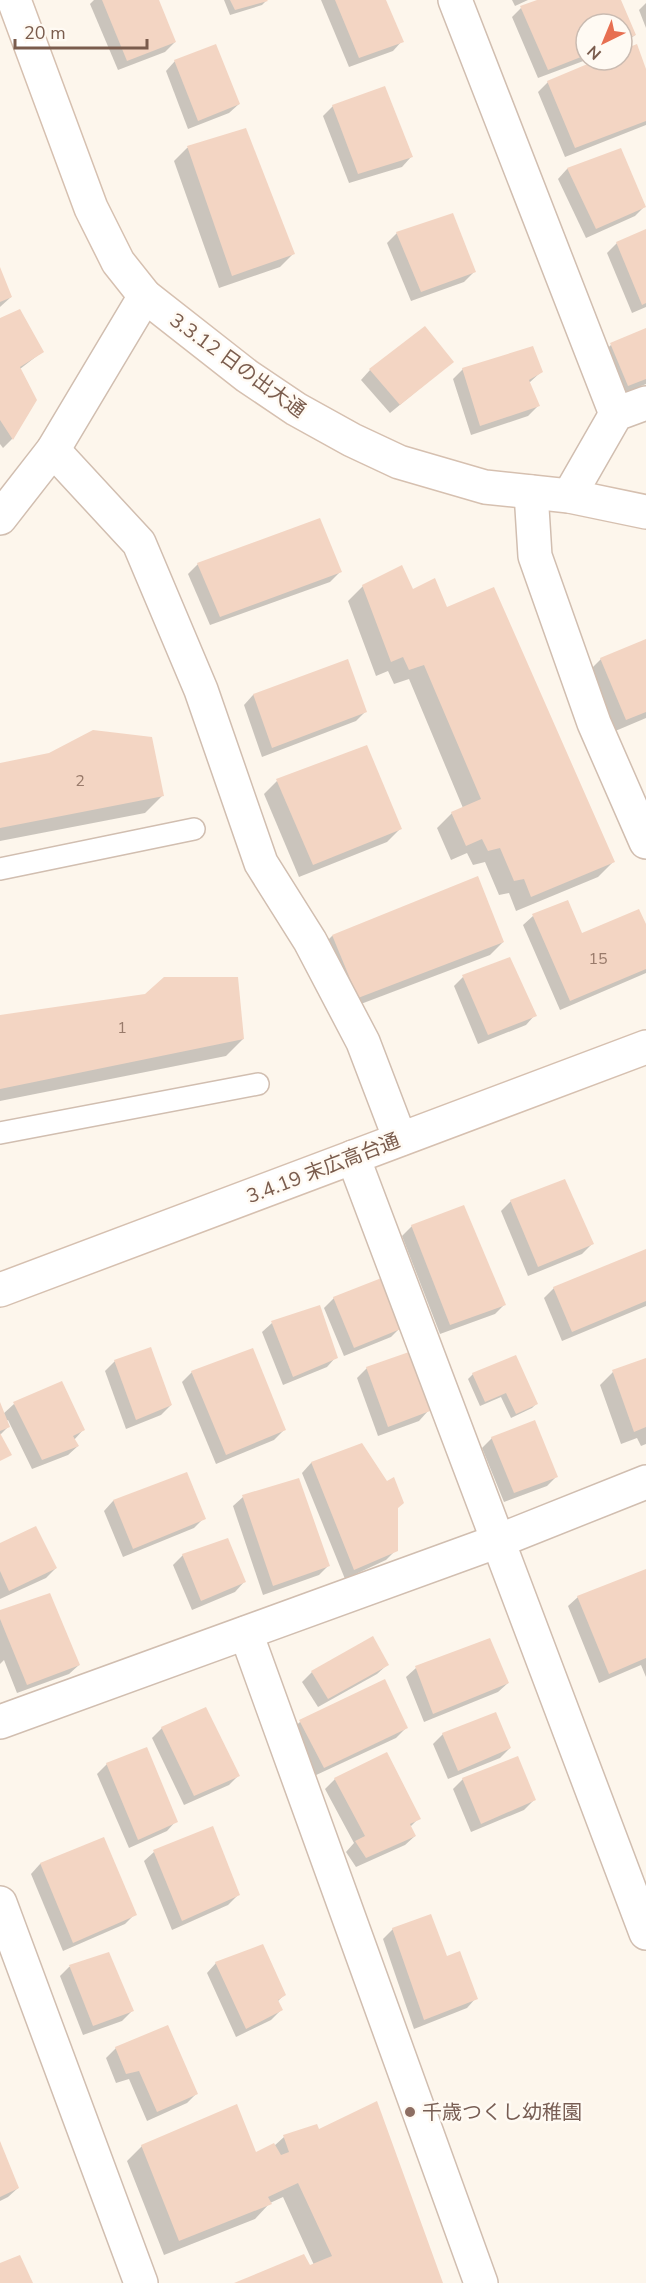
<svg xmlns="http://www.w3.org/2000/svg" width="646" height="2283" font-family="'Nunito Sans','Noto Sans JP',sans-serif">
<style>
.shadow{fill:#0003}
.building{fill:#f3d5c3}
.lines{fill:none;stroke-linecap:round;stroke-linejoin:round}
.lane-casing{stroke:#d1beb0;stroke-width:24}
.street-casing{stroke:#d1beb0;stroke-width:36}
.secondary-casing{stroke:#d6c0b0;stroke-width:36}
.lane{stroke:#fff;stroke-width:21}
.street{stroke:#fff;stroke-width:33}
.secondary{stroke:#fff;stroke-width:33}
.education-dot{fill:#8d6e63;stroke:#fffaf3;stroke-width:2}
.labels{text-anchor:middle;stroke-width:5;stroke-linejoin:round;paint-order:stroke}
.number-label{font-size:16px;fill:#987a6a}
.street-label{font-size:20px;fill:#7a5c4d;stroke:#fffaf3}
.education-label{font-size:20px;fill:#785e54;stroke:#fffaf3;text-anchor:start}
</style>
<rect width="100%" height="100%" fill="#fdf6ec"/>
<g class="shadow">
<path d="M94 0H157L175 42 165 52 118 70 90 4Z"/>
<path d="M224 0H267L262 5 230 15Z"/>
<path d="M321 0H385L402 41 393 51 349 67Z"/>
<path d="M512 0H528L515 6Z"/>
<path d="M541 0H620L635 35 622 46V24H586V60L538 78 512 17 521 8Z"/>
<path d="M646 3V28L639 10Z"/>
<path d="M622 51 646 73V125L565 157 538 92 548 82 601 60H622Z"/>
<path d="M175 61 239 104 229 113 188 129 166 71Z"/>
<path d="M333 106 411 157 402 167 349 183 323 116Z"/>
<path d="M245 130 293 254 280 267 219 288 174 161 187 148Z"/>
<path d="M620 150 645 206 635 216 586 238 558 179 567 169Z"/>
<path d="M646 231V307L632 313 607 253 617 243Z"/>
<path d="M397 233 474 272 464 282 411 301 387 243Z"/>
<path d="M0 271 11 297 0 307Z"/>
<path d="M0 320 42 352 20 369 35 400 12 439 3 448 0 444Z"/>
<path d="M646 330V384L619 395 601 354 611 345Z"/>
<path d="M452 362 390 413 361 380 370 370Z"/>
<path d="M463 369 541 372 529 383 538 406 528 416 471 435 453 379Z"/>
<path d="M198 564 340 572 330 582 210 625 188 574Z"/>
<path d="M363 586 412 591 446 609 613 862 598 877 516 911 509 893 499 895 485 862 473 865 467 853 451 860 437 828 452 813 463 808 409 679 394 684 388 671 376 676 348 601Z"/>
<path d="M646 641V718L613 732 588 672 601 659Z"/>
<path d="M347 661 366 711 356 721 262 757 244 705 253 695Z"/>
<path d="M0 765 162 796 145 813 0 841Z"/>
<path d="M277 781 400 829 387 842 299 877 264 794Z"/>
<path d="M567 902 581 935 646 928V973L560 1010 523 925 533 916Z"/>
<path d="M332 936 503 942 490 955 345 1010 319 949Z"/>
<path d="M463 977 535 1015 526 1025 478 1044 454 986Z"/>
<path d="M0 1016 243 1039 226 1056 0 1101Z"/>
<path d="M511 1201 592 1244 582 1254 528 1276 501 1211Z"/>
<path d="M412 1226 505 1304 495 1314 440 1334 402 1236Z"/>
<path d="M646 1250V1306L562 1341 544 1298 554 1288Z"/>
<path d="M334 1298 401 1327 391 1337 344 1356 324 1308Z"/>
<path d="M272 1323 336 1357 327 1367 283 1385 262 1332Z"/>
<path d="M646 1359V1444L641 1446 637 1438 621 1444 600 1385 613 1372Z"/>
<path d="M115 1361 171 1405 161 1415 126 1429 105 1371Z"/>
<path d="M367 1368 428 1411 419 1421 378 1436 357 1378Z"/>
<path d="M192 1372 284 1430 274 1440 216 1464 182 1382Z"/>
<path d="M473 1374 537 1403 532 1408 511 1418 501 1397 480 1406 468 1379Z"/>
<path d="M14 1404 83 1430 74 1440 78 1446 68 1455 32 1469 8 1420 6 1421 8 1427 0 1435V1406L3 1414Z"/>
<path d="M492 1438 557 1476 547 1486 504 1502 482 1448Z"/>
<path d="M361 1445 397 1508 396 1550 386 1560 345 1579 302 1473 311 1463Z"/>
<path d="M186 1474 204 1518 194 1528 123 1557 104 1511 113 1501Z"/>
<path d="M243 1497 329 1565 319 1575 263 1595 233 1506Z"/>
<path d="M0 1544 56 1568 46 1578 0 1599Z"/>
<path d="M183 1555 244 1582 235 1592 192 1610 173 1565Z"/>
<path d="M646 1571V1677L641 1665 599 1683 568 1606 578 1597Z"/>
<path d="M0 1612 79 1665 69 1674 17 1693 4 1660 0 1664Z"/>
<path d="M489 1640 508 1683 498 1692 424 1722 406 1677 416 1668Z"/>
<path d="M387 1665 377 1674 318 1707 302 1682 312 1672Z"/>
<path d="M300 1722 406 1728 396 1738 314 1776 290 1731Z"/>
<path d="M162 1728 238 1776 229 1785 184 1805 152 1738Z"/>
<path d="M443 1734 510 1748 500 1758 448 1779 433 1744Z"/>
<path d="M107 1764 176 1821 167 1831 129 1848 97 1774Z"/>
<path d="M335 1779 419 1818 410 1827 415 1836 405 1845 356 1867 346 1852 354 1843 325 1789Z"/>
<path d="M463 1779 534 1800 524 1810 471 1832 453 1789Z"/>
<path d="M103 1839 135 1914 125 1924 63 1951 31 1874 40 1864Z"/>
<path d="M154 1852 238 1895 228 1905 172 1930 144 1861Z"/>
<path d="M393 1929 446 1958 476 1998 467 2008 414 2029 383 1939Z"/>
<path d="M109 1954 132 2011 122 2021 83 2035 60 1976 69 1967Z"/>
<path d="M216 1963 284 1995 277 2002 281 2010 271 2020 236 2037 207 1973Z"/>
<path d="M116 2048 197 2093 187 2103 147 2121 129 2079 116 2083 106 2058Z"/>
<path d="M284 2137 441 2283H237L314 2265 283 2197 270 2203 255 2219 164 2255 127 2161 142 2146 256 2154 274 2146Z"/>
<path d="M0 2145 18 2188 8 2197 0 2201Z"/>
</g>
<g class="building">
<path d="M102 0H159L176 42 127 61Z"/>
<path d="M230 0H267L268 1 235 10Z"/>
<path d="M335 0H386L404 42 359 58Z"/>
<path d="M537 0H621L636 35 622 41V24H586V55L548 70 520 6Z"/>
<path d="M216 44 240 104 198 121 174 60Z"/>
<path d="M637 44 646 69V121L575 148 547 81 597 60H622V50Z"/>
<path d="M385 86 413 157 358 174 332 105Z"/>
<path d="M246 128 295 254 232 276 187 146Z"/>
<path d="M621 148 646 207 596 229 567 168Z"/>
<path d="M453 213 476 272 421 292 396 232Z"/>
<path d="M646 229V303L642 305 616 242Z"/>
<path d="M0 267 12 297 0 302Z"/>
<path d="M20 309 44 352 20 367 37 400 13 440 0 420V318Z"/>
<path d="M425 326 454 362 400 405 369 369Z"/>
<path d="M646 328V379L628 386 610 343Z"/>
<path d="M533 346 543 372 529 380 540 406 480 426 462 368Z"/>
<path d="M320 518 342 572 220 617 197 563Z"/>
<path d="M402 565 413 589 435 578 447 607 494 587 615 862 531 897 524 879 514 881 500 848 488 851 482 839 466 846 451 812 481 799 424 665 409 670 403 657 391 662 362 585Z"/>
<path d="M646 639V712L626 720 600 658Z"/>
<path d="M348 659 367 712 272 748 253 694Z"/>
<path d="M93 730 152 737 164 796 0 828V763L49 753Z"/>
<path d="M367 745 402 829 313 865 276 779Z"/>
<path d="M478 876 504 942 358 998 332 935Z"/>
<path d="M568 900 582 933 639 909 646 924V969L570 1001 532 914Z"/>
<path d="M510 957 537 1016 488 1035 462 975Z"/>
<path d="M164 977H238L244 1039 0 1089V1015L145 994Z"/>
<path d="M565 1179 594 1244 538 1267 510 1200Z"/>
<path d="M464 1205 506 1305 450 1325 411 1225Z"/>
<path d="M646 1249V1301L572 1332 553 1287Z"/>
<path d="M384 1277 403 1328 354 1348 333 1297Z"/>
<path d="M320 1305 338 1358 293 1377 271 1321Z"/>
<path d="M151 1347 172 1405 136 1420 114 1360Z"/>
<path d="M253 1348 286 1430 226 1455 191 1371Z"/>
<path d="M409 1352 430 1411 388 1427 366 1367Z"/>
<path d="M516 1355 538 1404 516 1414 506 1393 485 1402 472 1373Z"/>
<path d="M646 1358V1427L634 1432 612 1370Z"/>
<path d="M62 1381 85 1430 73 1436 79 1446 42 1460 13 1402Z"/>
<path d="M0 1402 10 1427 0 1431Z"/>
<path d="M535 1420 558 1477 514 1493 491 1437Z"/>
<path d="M0 1433 12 1455 0 1461Z"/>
<path d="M362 1443 387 1481 394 1477 404 1503 398 1508V1551L354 1570 311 1462Z"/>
<path d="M187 1472 206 1519 133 1549 113 1500Z"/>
<path d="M299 1478 330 1566 273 1586 242 1495Z"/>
<path d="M36 1526 57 1568 9 1591 0 1571V1543Z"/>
<path d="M228 1538 246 1582 201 1601 182 1554Z"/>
<path d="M646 1569V1658L609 1674 577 1596Z"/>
<path d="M50 1593 80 1665 27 1685 0 1619V1610Z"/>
<path d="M373 1636 389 1665 328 1699 311 1671Z"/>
<path d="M490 1638 509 1683 433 1714 415 1666Z"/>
<path d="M385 1679 408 1728 324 1768 299 1720Z"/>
<path d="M206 1707 240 1776 194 1796 161 1727Z"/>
<path d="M496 1712 511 1748 458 1771 442 1733Z"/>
<path d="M147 1747 178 1822 138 1840 106 1763Z"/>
<path d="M387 1752 421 1819 410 1824 416 1836 366 1858 355 1841 365 1836 334 1778Z"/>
<path d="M518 1756 536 1800 481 1824 462 1778Z"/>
<path d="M213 1826 240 1895 182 1921 153 1850Z"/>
<path d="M104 1837 137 1915 73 1943 40 1863Z"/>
<path d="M431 1914 447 1956 460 1951 478 1999 424 2020 392 1928Z"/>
<path d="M263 1944 286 1995 278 2000 283 2010 246 2029 215 1962Z"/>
<path d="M109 1952 134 2011 93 2026 69 1965Z"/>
<path d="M168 2025 198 2094 157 2112 139 2071 126 2074 115 2047Z"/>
<path d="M377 2101 443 2283H234L304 2254 310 2265 332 2256 298 2183 268 2197 272 2204 179 2241 141 2145 237 2104 256 2152 274 2143 281 2155 289 2152 283 2135 317 2124 319 2129Z"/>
<path d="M0 2141 19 2188 0 2197Z"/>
<path d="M20 2255 33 2283H0V2263Z"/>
</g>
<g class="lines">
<g class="lane-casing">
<g id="lane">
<path d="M0 869 194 829"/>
<path d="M0 1133 258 1084"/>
</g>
</g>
<g class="street-casing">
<g id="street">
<path d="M455 0 616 414"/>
<path d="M53 450 139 543 201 690 261 863 310 941 363 1042 400 1139"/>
<path d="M531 492 535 556 594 723 646 842"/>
<path d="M569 496 616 414 646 403"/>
<path d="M0 518 53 450 145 296"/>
<path d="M353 1157 646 1933"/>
<path d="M246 1633 481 2283"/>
<path d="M0 1722 498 1541 646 1482"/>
<path d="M0 1903 141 2283"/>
</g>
</g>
<g class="secondary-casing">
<g id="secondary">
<path d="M14 0 91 208 118 262 145 296 247 376 296 409 352 440 399 462 485 487 569 496 646 512"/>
<path d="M0 1290 646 1047"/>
</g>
</g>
<use href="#lane" class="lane"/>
<use href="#street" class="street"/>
<use href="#secondary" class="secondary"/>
</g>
<circle class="education-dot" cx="410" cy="2112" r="6"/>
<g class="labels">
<g class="number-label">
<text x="80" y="786">2</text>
<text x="598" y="964">15</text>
<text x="122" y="1033">1</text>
</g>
<g class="street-label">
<text transform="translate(238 365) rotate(36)" y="7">3.3.12 日の出大通</text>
<text transform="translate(323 1168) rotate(-21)" y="7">3.4.19 末広高台通</text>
</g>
<g class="education-label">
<text x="422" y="2119">千歳つくし幼稚園</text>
</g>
</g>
<g transform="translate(604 42) rotate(223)"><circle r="28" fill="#fffaf3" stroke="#cabbb1" stroke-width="1.5"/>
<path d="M0-4.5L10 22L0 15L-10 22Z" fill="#e76f51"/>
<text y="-9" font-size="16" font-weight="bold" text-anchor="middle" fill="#7a5c4d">N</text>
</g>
<path d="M15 39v9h132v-9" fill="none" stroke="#7a5c4d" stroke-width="3"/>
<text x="24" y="39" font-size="18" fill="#7a5c4d" stroke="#fffaf3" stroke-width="4.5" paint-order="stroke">20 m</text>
</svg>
